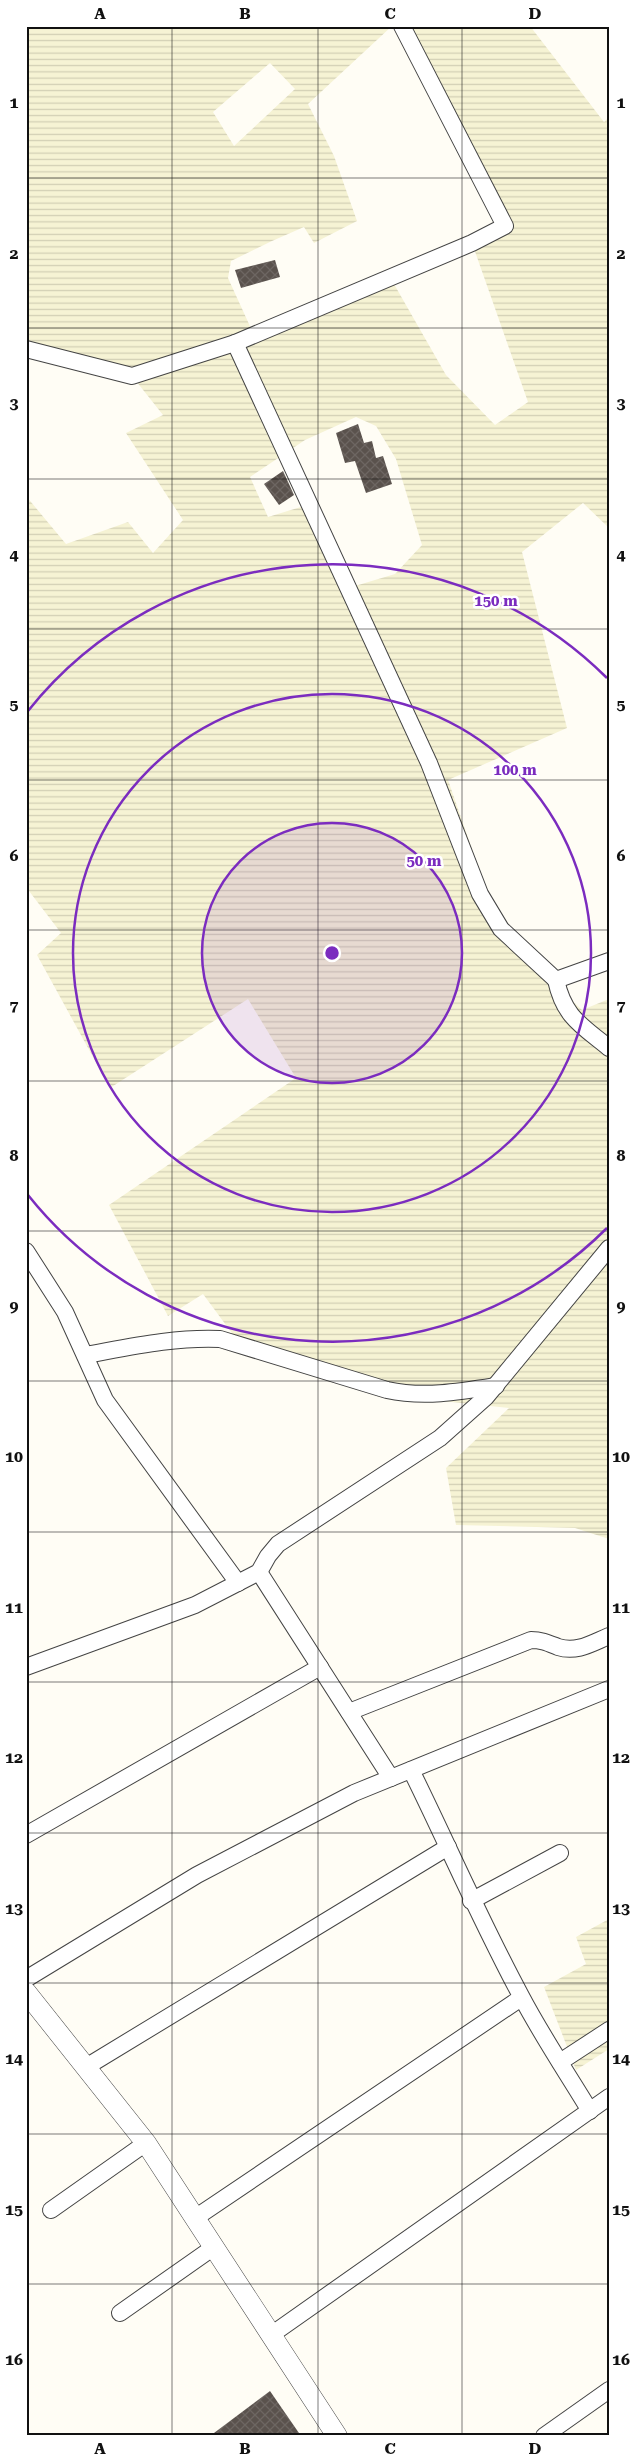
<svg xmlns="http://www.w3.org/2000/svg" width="635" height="2462" font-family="'Roboto Serif',serif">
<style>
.farmland{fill:url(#farmland-rules);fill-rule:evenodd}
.building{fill:url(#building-cross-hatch)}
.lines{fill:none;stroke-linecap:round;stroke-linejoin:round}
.minor-casing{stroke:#444;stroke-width:18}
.tertiary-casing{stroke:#444;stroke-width:21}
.minor{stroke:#fff;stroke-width:16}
.tertiary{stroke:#fff;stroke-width:20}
.grid{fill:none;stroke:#111;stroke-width:1;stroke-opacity:0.55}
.ring{fill:none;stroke:#7b2cbf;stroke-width:2.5}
.centre{fill:#7b2cbf;stroke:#fff;stroke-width:2.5}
.ring-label{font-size:15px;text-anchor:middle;font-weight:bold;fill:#7b2cbf;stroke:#fff;stroke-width:5;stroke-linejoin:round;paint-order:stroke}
.neatline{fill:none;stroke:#111;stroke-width:2}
.grid-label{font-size:16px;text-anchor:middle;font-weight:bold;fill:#111}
</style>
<defs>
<pattern id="farmland-rules" width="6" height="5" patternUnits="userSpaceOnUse" patternTransform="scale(1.25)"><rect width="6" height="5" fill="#f6f3d4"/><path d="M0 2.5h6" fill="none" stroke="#d2cfb5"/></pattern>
<pattern id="building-cross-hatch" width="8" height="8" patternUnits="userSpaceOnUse" patternTransform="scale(1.25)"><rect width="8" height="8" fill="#5a524d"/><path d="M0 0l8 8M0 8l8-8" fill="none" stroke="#6d6662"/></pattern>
</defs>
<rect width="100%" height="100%" fill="#fffdf5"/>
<g class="farmland">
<path d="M26 26H392L308 104 334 156 357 221 314 243 304 227 272 241 231 261 228 278 254 335 390 277 446 375 495 425 528 402 472 243 505 226 402 26H530L604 122 609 117V528L583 503 522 552 567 728 448 780 501 933 582 1010 609 999V1539L575 1528 456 1525 446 1468 509 1408 395 1396 237 1340 203 1294 168 1316 109 1205 296 1078 248 999 110 1088 37 955 61 933 29 891 26 893V496L66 544 128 522 153 553 183 520 126 433 163 415 132 376 26 349ZM270 63 295 89 234 146 213 112ZM356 417 376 426 396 459 422 545 395 574 345 589 304 506 268 517 250 477 305 440Z"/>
<path d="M609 1919V2049L576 2070 544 1987 586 1964 576 1937Z"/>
</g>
<g class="building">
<path d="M275 260 280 277 241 288 235 270Z"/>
<path d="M358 424 364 443 372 441 376 458 383 456 392 484 366 493 355 461 345 463 336 433Z"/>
<path d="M283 471 294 495 279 505 264 484Z"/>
<path d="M270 2391 301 2436H210Z"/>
</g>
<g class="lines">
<g class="minor-casing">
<g id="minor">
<path d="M235 343 429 763 480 894 501 929 556 980 609 961"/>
<path d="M26 349 132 376 235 343 472 243 505 226 402 26"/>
<path d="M556 980C564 1017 581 1025 609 1048"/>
<path d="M26 1251 65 1312 105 1400 238 1583"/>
<path d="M85 1355C130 1347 174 1337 220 1339L387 1390C423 1398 459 1392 496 1386"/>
<path d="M259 1572 391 1778"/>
<path d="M26 1667 195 1605 259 1572 268 1556 278 1544 440 1438 486 1397 609 1248"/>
<path d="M349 1712 531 1640C542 1640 548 1643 558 1647 577 1653 592 1643 609 1636"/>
<path d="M411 1770C448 1845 481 1922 521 1996 542 2036 567 2073 590 2111"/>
<path d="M26 1835 320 1667"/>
<path d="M471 1901 560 1853"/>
<path d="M26 1979 197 1875 354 1793 609 1689"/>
<path d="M560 2062 609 2030"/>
<path d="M86 2067 448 1847"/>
<path d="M51 2210 146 2143"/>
<path d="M195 2218 521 1998"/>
<path d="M120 2313 214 2247"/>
<path d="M271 2335 609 2097"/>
<path d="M544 2436 609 2390"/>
</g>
</g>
<g class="tertiary-casing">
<path id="tertiary" d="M26 1992 146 2143 337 2436"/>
</g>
<use href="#minor" class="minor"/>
<use href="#tertiary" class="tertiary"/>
</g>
<path class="grid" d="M172 26V2436M318 26V2436M462 26V2436M26 178H609M26 328H609M26 479H609M26 629H609M26 780H609M26 930H609M26 1081H609M26 1231H609M26 1381H609M26 1532H609M26 1682H609M26 1833H609M26 1983H609M26 2134H609M26 2284H609"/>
<circle cx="332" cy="953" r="130" fill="#7b2cbf" fill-opacity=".12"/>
<g class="ring">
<circle cx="332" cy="953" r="130"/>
<circle cx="332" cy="953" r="259"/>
<path d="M607 1228A389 389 0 0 1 28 1195M28 711A389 389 0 0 1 607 678"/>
</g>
<circle cx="332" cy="953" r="8" class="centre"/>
<g class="ring-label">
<text x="496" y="606">150 m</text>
<text x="515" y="775">100 m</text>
<text x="424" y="866">50 m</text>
</g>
<rect width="635" height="2462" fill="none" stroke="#ffffff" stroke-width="55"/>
<rect x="28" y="28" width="580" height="2406" class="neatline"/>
<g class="grid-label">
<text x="100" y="19">A</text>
<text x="245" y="19">B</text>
<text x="390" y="19">C</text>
<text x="535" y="19">D</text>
<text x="14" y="108">1</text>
<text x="621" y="108">1</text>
<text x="14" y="259">2</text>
<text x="621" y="259">2</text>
<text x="14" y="409">3</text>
<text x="621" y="409">3</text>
<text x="14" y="560">4</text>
<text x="621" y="560">4</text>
<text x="14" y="710">5</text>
<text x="621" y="710">5</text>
<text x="14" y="861">6</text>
<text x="621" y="861">6</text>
<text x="14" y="1011">7</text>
<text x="621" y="1011">7</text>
<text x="14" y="1161">8</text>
<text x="621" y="1161">8</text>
<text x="14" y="1312">9</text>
<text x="621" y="1312">9</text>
<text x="14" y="1462">10</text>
<text x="621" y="1462">10</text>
<text x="14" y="1613">11</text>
<text x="621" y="1613">11</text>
<text x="14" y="1763">12</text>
<text x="621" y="1763">12</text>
<text x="14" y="1914">13</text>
<text x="621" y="1914">13</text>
<text x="14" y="2064">14</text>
<text x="621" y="2064">14</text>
<text x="14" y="2215">15</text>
<text x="621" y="2215">15</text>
<text x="14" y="2365">16</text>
<text x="621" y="2365">16</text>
<text x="100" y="2454">A</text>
<text x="245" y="2454">B</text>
<text x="390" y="2454">C</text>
<text x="535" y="2454">D</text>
</g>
</svg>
